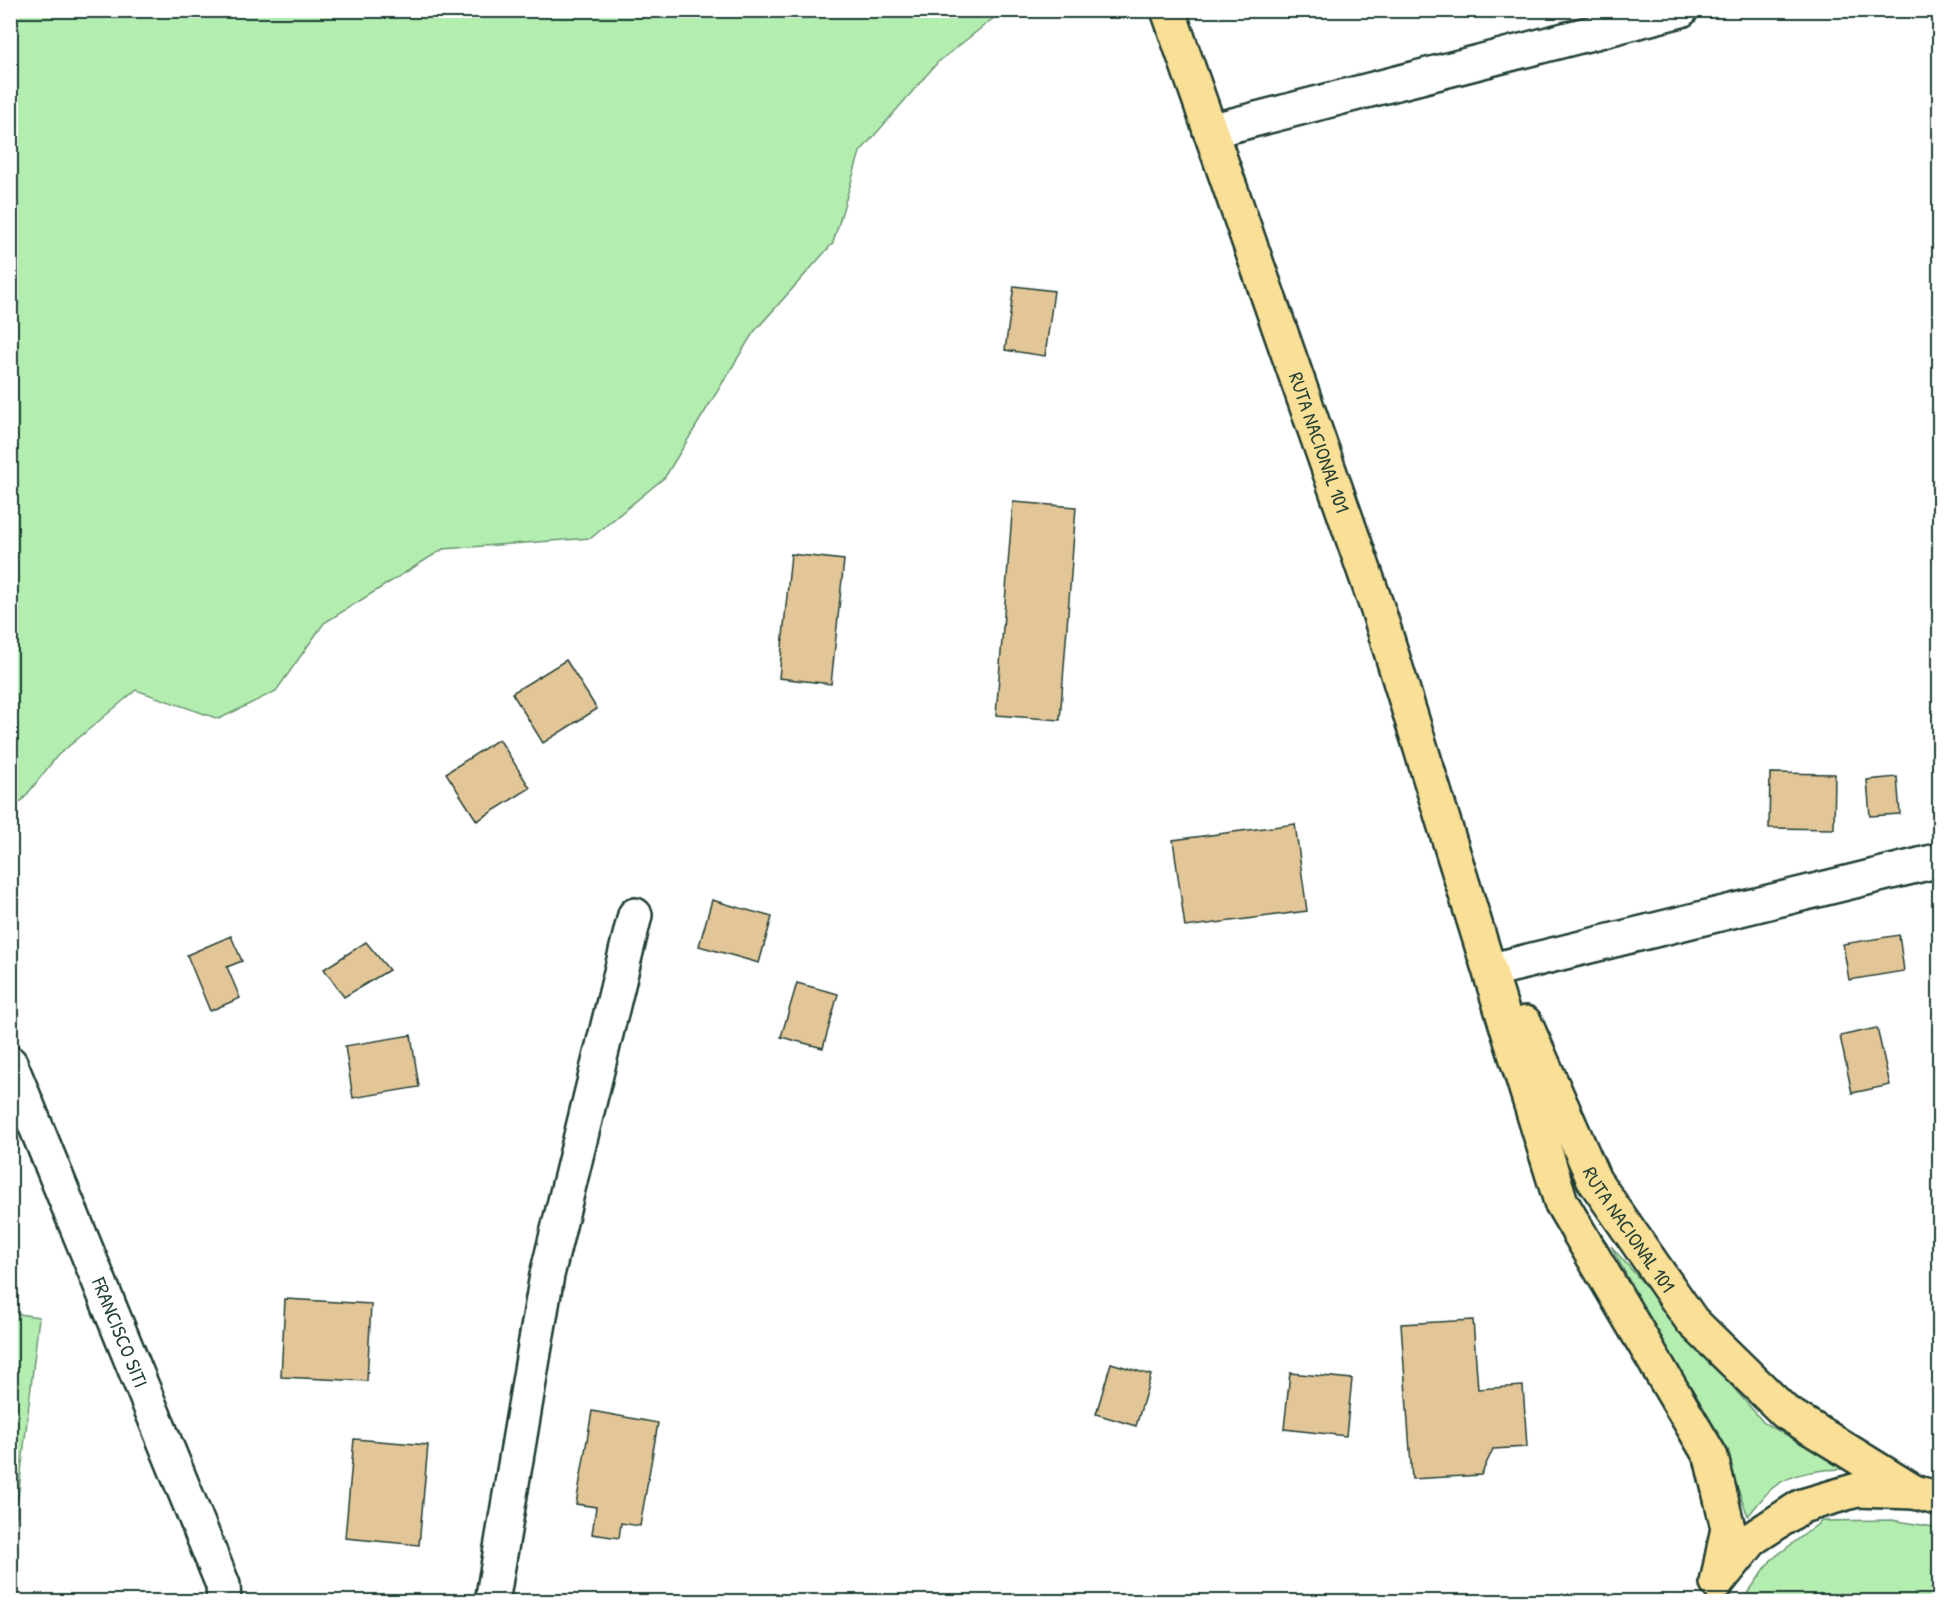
<svg xmlns="http://www.w3.org/2000/svg" width="1950" height="1612" font-family="'Patrick Hand',sans-serif">
<style>
.green{fill:#b4edb0;stroke:#6a9572;stroke-width:1.5}
.building{fill:#e3c697;stroke:#1f3d34;stroke-width:1.5}
.lines{fill:none;stroke-linecap:round;stroke-linejoin:round}
.minor-casing{stroke:#1f3d34;stroke-width:38}
.major-casing{stroke:#1f3d34;stroke-width:38}
.minor{stroke:#fff;stroke-width:33}
.major{stroke:#fadf96;stroke-width:33}
.labels{text-anchor:middle;stroke-width:5;stroke-linejoin:round;paint-order:stroke}
.street-label{font-size:20px;fill:#1f3d34;stroke:#fff}
</style>
<rect width="100%" height="100%" fill="#fff"/>
<filter id="ink" filterUnits="userSpaceOnUse"><feTurbulence type="fractalNoise" baseFrequency=".0167" numOctaves="2"/><feDisplacementMap in="SourceGraphic" scale="12" xChannelSelector="R" yChannelSelector="G"/><feConvolveMatrix kernelMatrix="1 2 1 2 8 2 1 2 1" color-interpolation-filters="sRGB"/></filter>
<g filter="url(#ink)">
<g class="green">
<path d="M11 10H995V17L937 63 860 152 833 243 753 333 665 477 591 538 443 549 324 623 276 691 219 719 136 690 57 756 25 797 11 812Z"/>
<path d="M1611 1246 1764 1423 1851 1469C1823 1469 1792 1471 1770 1490 1762 1498 1755 1508 1748 1516L1717 1432 1664 1346Z"/>
<path d="M11 1313 39 1317 15 1525H10Z"/>
<path d="M1892 1520 1939 1528V1601H1742L1771 1560 1822 1521Z"/>
</g>
<g class="building">
<path d="M1014 286 1054 291 1045 356 1005 350Z"/>
<path d="M1013 502 1076 507 1060 720 996 715Z"/>
<path d="M791 554 844 560 831 684 779 678Z"/>
<path d="M566 660 597 709 543 743 512 693Z"/>
<path d="M499 739 530 788 477 821 446 773Z"/>
<path d="M1770 773 1835 774 1834 829 1769 828Z"/>
<path d="M1897 777 1900 814 1870 816 1867 780Z"/>
<path d="M1295 824 1307 911 1185 927 1173 840Z"/>
<path d="M712 900 772 917 759 963 699 946Z"/>
<path d="M1899 935 1904 971 1849 980 1843 944Z"/>
<path d="M231 936 242 961 227 967 240 998 210 1011 187 955Z"/>
<path d="M366 942 389 970 344 997 324 969Z"/>
<path d="M797 983 838 994 823 1048 781 1037Z"/>
<path d="M1877 1028 1890 1085 1852 1093 1840 1036Z"/>
<path d="M411 1035 419 1087 353 1098 345 1046Z"/>
<path d="M285 1299 371 1304 367 1381 281 1377Z"/>
<path d="M1473 1320 1478 1389 1523 1386 1527 1447 1493 1449 1481 1475 1412 1479 1401 1324Z"/>
<path d="M1111 1363 1151 1375 1136 1426 1096 1414Z"/>
<path d="M1290 1373 1352 1379 1346 1436 1284 1429Z"/>
<path d="M592 1411 658 1423 640 1526 621 1523 619 1538 592 1534 596 1507 576 1504Z"/>
<path d="M354 1439 428 1445 419 1545 345 1538Z"/>
</g>
<g class="lines">
<g class="minor-casing">
<g id="minor">
<path d="M1210 131 1681 10"/>
<path d="M1500 968 1940 860"/>
<path id="s1" d="M10 1063 223 1585 224 1602"/>
<path d="M492 1602 547 1275 635 915"/>
</g>
</g>
<g class="major-casing">
<g id="major">
<path id="s2" d="M1168 10 1379 613 1561 1202 1711 1457 1728 1528 1717 1583"/>
<path id="s3" d="M1525 1023 1594 1180 1692 1321 1785 1412 1914 1492"/>
<path d="M1719 1580 1753 1538 1802 1506 1857 1490 1914 1492 1940 1499"/>
</g>
</g>
<use href="#minor" class="minor"/>
<use href="#major" class="major"/>
</g>
</g>
<g class="labels">
<g class="street-label">
<text dy="7" stroke="none"><textPath href="#s2" startOffset="458">RUTA NACIONAL 101</textPath></text>
<text dy="7" stroke="none"><textPath href="#s3" startOffset="232">RUTA NACIONAL 101</textPath></text>
<text dy="7" stroke="none"><textPath href="#s1" startOffset="291">FRANCISCO SITI</textPath></text>
</g>
</g>
<rect width="1950" height="1612" fill="none" stroke="#fff" stroke-width="36"/>
<rect x="18" y="18" width="1914" height="1576" fill="none" stroke="#1f3d34" stroke-width="2" filter="url(#ink)"/>
</svg>
